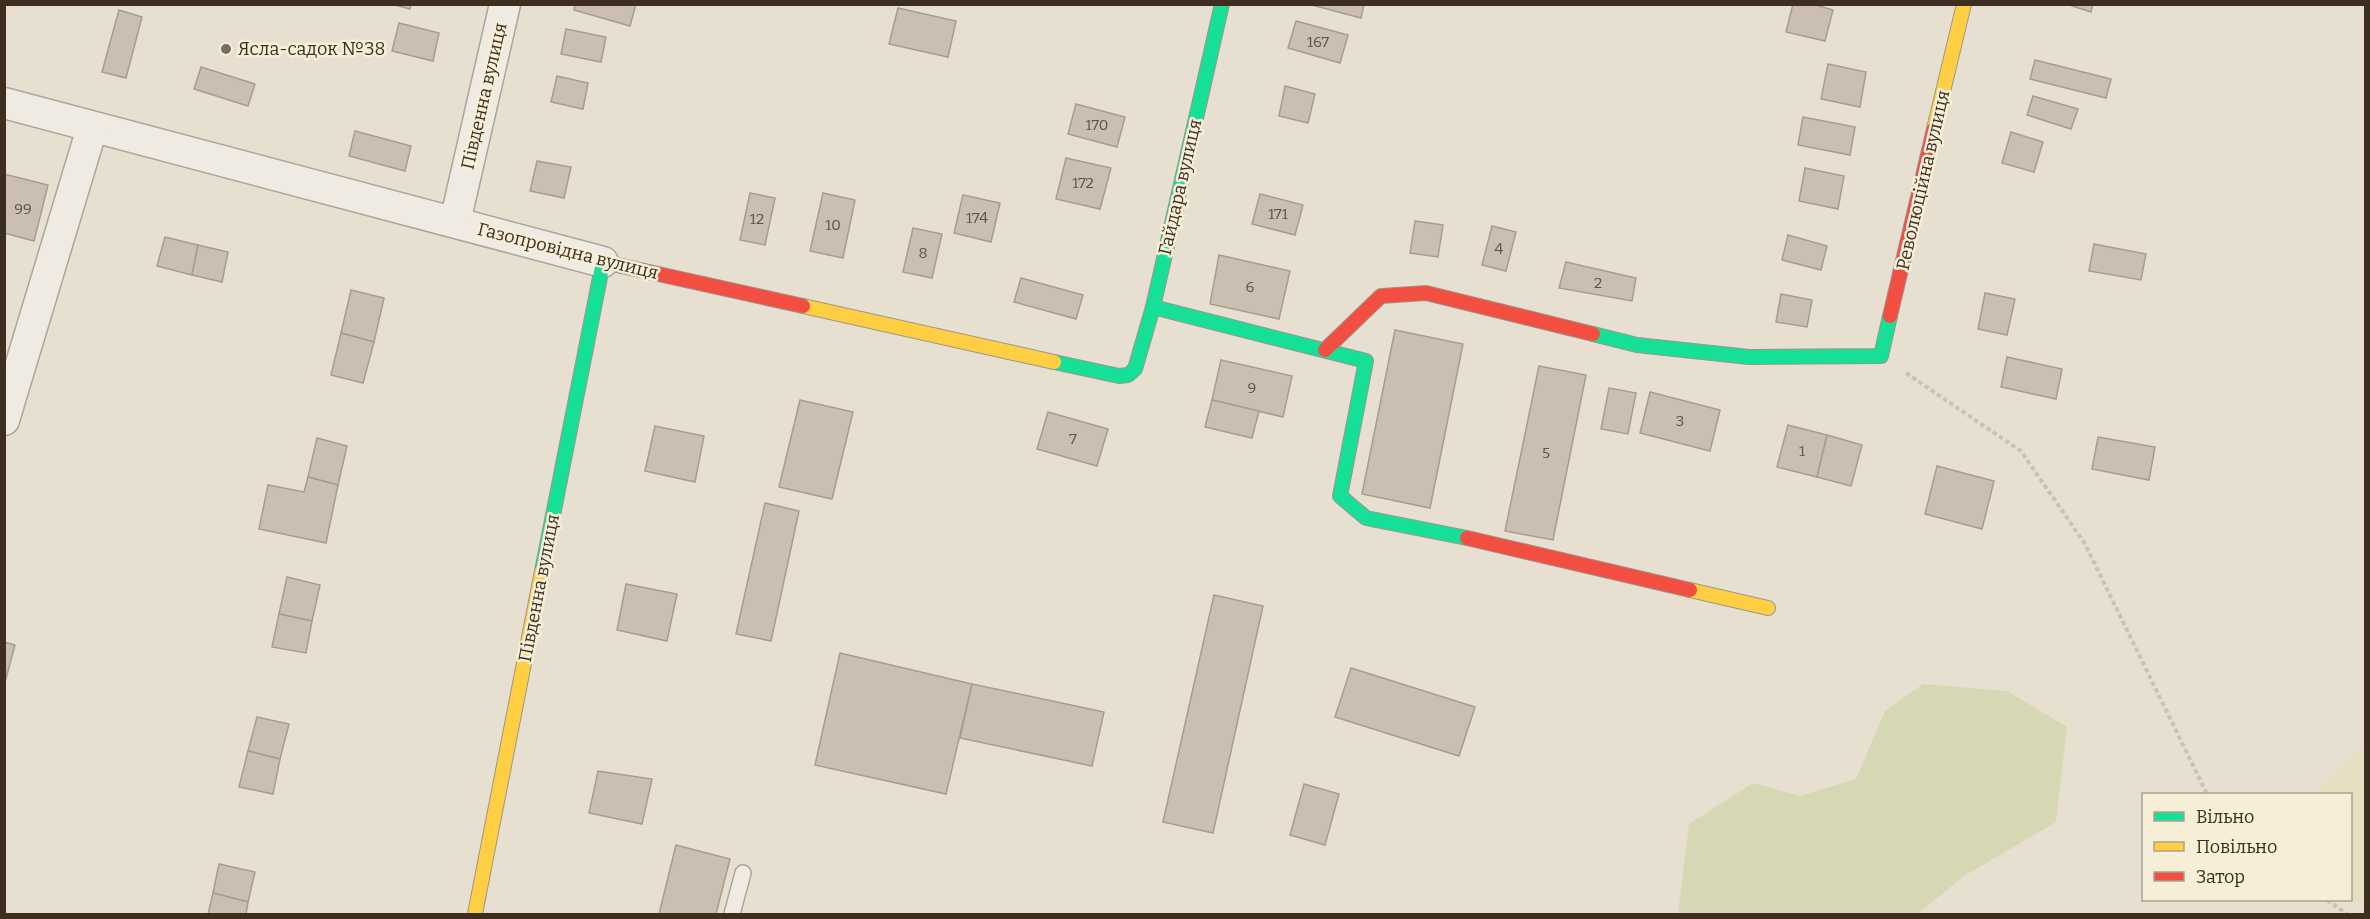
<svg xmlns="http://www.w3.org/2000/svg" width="2370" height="919" font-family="Bitter,serif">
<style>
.farmland{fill:#e6dfc2}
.green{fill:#d6d7b3}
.building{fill:#cbbfb2;stroke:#a89c90;stroke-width:1.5}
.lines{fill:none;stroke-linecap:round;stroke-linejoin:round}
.lane-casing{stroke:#ada599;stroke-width:18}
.street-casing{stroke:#ada599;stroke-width:33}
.fast-casing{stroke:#9c958a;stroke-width:16}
.slow-casing{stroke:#9c958a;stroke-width:16}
.jam-casing{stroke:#9c958a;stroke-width:16}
.path{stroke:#c8c2b9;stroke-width:4;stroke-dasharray:4.5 3;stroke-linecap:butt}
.lane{stroke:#efebe3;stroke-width:15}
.street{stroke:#efebe3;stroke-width:30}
.fast{stroke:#16e098;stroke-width:14}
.slow{stroke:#ffcf43;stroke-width:14}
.jam{stroke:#f24e42;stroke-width:14}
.poi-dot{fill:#786c5e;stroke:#f7eed8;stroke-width:2}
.labels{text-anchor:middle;stroke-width:5;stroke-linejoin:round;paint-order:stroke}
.number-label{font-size:15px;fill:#605244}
.poi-label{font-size:18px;fill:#3d2e20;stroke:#f7eed8;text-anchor:start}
.street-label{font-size:18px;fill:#3d2e20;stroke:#f7eed8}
</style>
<rect width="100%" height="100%" fill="#e7e0d1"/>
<path class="farmland" d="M2365 747V908L2351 897 2350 794H2311Z"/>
<path class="green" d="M1923 684 2007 691 2067 727 2056 822 1964 876 1917 914H1678L1689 824 1753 783 1800 796 1856 779 1885 711Z"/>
<g class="building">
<path d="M391 4H411L410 9Z"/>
<path d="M575 4H636L630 26 574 10Z"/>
<path d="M1308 4H1364L1361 18Z"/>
<path d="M1793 4H1812L1833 10 1825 41 1786 32Z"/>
<path d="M2066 4H2093L2091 12Z"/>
<path d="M898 8 956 21 948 57 889 44Z"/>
<path d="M119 10 142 17 126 78 102 72Z"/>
<path d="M1296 21 1348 35 1340 63 1288 48Z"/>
<path d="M399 23 439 33 433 61 392 51Z"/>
<path d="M566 29 606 37 601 62 561 54Z"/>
<path d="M2035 60 2111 79 2106 98 2030 79Z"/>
<path d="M1828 64 1866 72 1860 107 1821 99Z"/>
<path d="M201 67 255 84 248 106 194 89Z"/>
<path d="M557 76 588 83 583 109 551 102Z"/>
<path d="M1285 86 1315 94 1308 123 1279 116Z"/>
<path d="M2033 96 2078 109 2071 129 2027 115Z"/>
<path d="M1076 104 1125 117 1117 147 1068 134Z"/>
<path d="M1803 117 1855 127 1850 155 1798 145Z"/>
<path d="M355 131 411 146 405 171 349 156Z"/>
<path d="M2011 132 2043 142 2034 172 2002 163Z"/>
<path d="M1066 158 1111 168 1100 209 1056 199Z"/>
<path d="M537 161 571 167 564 198 530 191Z"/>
<path d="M1805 168 1844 176 1838 209 1799 201Z"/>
<path d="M4 174 48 185 34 241 4 233Z"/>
<path d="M750 193 775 198 765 245 740 240Z"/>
<path d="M823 193 855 200 843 258 810 251Z"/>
<path d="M1260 194 1303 205 1295 235 1252 224Z"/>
<path d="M963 195 1000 203 991 242 954 233Z"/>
<path d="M1415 221 1443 225 1438 257 1410 253Z"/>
<path d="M1492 226 1516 232 1506 271 1482 265Z"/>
<path d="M913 228 942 234 932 278 903 272Z"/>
<path d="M1788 235 1827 246 1821 270 1782 260Z"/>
<path d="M165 237 198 245 192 275 157 266Z"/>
<path d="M2094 244 2146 254 2141 280 2089 271Z"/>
<path d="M198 245 228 252 222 282 192 275Z"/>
<path d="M1219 255 1290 271 1279 319 1210 304Z"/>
<path d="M1566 262 1636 278 1632 301 1559 288Z"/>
<path d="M1021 278 1083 295 1076 319 1014 302Z"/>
<path d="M351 290 384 298 374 342 341 333Z"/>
<path d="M1985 293 2015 299 2007 335 1978 329Z"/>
<path d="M1781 294 1812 300 1807 327 1776 322Z"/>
<path d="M1395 330 1463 344 1430 508 1362 494Z"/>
<path d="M341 333 374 342 363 383 331 375Z"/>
<path d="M2007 357 2062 369 2056 399 2001 387Z"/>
<path d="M1221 360 1292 376 1283 417 1212 400Z"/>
<path d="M1539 366 1586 375 1553 540 1505 531Z"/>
<path d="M1609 388 1636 393 1628 434 1601 429Z"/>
<path d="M1650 392 1720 410 1710 451 1640 433Z"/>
<path d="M800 400 853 412 832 499 779 487Z"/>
<path d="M1212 400 1259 411 1252 438 1205 427Z"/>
<path d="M1048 412 1108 429 1097 466 1037 449Z"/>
<path d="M1788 425 1827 435 1817 477 1777 467Z"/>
<path d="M655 426 704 436 695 482 645 471Z"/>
<path d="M1827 435 1862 445 1851 486 1817 477Z"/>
<path d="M2098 437 2155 447 2149 480 2092 469Z"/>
<path d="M317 438 347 446 338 485 308 477Z"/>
<path d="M1937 466 1994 481 1982 529 1925 514Z"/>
<path d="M308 477 338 485 326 543 259 529 268 485 304 492Z"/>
<path d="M765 503 799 511 771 641 736 634Z"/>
<path d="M287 577 320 585 312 621 279 614Z"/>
<path d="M626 584 677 594 667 641 617 630Z"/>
<path d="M1214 595 1263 606 1213 833 1163 822Z"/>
<path d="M279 614 312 621 306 653 272 647Z"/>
<path d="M4 642 15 645 4 686Z"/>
<path d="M840 653 972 684 946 794 815 765Z"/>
<path d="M1351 668 1475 707 1459 756 1335 717Z"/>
<path d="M972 684 1104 712 1092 766 960 738Z"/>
<path d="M257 717 289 724 280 759 248 751Z"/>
<path d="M248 751 280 759 273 794 239 787Z"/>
<path d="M598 771 652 779 642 824 589 813Z"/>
<path d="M1304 784 1339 794 1325 845 1290 835Z"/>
<path d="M676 845 730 859 716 914H659Z"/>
<path d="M219 864 255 872 248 902 213 893Z"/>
<path d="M213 893 248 902 246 914H208Z"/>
</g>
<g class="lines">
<g class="lane-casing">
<path id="lane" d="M732 914 743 873"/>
</g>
<g class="street-casing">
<g id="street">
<path d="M4 103 603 262"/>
<path d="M455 222 505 4"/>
<path d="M4 420 92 128"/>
</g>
</g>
<g class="fast-casing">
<g id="fast">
<path d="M1153 307 1366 361 1340 496 1366 518 1467 538"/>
<path d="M1593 334 1637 345 1749 357 1881 356 1890 316"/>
<path d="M1054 362 1119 376 1128 375 1135 369 1153 307 1222 4"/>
<path d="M542 571 603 262 622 266"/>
</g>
</g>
<g class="slow-casing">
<g id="slow">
<path d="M1934 129 1964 4"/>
<path d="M803 306 1054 362"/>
<path d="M1690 590 1768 608"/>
<path d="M475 914 542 571"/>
</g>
</g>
<g class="jam-casing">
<g id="jam">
<path d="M622 266 803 306"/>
<path d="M1890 316 1934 129"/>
<path d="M1325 350 1381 296 1426 293 1593 334"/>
<path d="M1467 538 1690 590"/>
</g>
</g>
<g class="path">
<path d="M1906 373 2021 451 2085 544 2207 794"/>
<path d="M2327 900 2347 914"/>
</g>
<use href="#lane" class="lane"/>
<use href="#street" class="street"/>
<use href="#fast" class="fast"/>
<use href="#slow" class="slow"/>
<use href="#jam" class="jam"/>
</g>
<circle class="poi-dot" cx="226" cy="49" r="6"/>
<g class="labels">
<g class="number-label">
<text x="1318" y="47">167</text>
<text x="1097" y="130">170</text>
<text x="1083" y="188">172</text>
<text x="23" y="214">99</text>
<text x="1278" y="219">171</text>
<text x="977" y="223">174</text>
<text x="757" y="224">12</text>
<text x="833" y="230">10</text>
<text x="1499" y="254">4</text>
<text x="923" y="258">8</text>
<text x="1598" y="288">2</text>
<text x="1250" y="292">6</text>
<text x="1252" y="393">9</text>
<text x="1680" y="426">3</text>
<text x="1073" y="444">7</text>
<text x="1802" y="456">1</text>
<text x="1546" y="458">5</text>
</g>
<g class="poi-label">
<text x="238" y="55">Ясла-садок №38</text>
</g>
<g class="street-label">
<text transform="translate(484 96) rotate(-77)" y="6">Південна вулиця</text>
<text transform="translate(1923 180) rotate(-77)" y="6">Революційна вулиця</text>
<text transform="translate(1180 187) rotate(-77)" y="6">Гайдара вулиця</text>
<text transform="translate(568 251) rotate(14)" y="6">Газопровідна вулиця</text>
<text transform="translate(539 588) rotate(-79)" y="6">Південна вулиця</text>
</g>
</g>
<rect width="2370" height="919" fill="none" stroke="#3d2e20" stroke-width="12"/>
<rect x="2142" y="793" width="210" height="108" fill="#f7eed8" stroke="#ada18e" stroke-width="1.5"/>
<rect x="2154" y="812" width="30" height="9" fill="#16e098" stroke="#ada18e" stroke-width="1.5"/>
<text x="2196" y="823" font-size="18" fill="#3d2e20">Вільно</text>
<rect x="2154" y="842" width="30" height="9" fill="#ffcf43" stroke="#ada18e" stroke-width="1.5"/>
<text x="2196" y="853" font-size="18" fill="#3d2e20">Повільно</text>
<rect x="2154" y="872" width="30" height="9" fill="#f24e42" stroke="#ada18e" stroke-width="1.5"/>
<text x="2196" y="883" font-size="18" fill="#3d2e20">Затор</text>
</svg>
